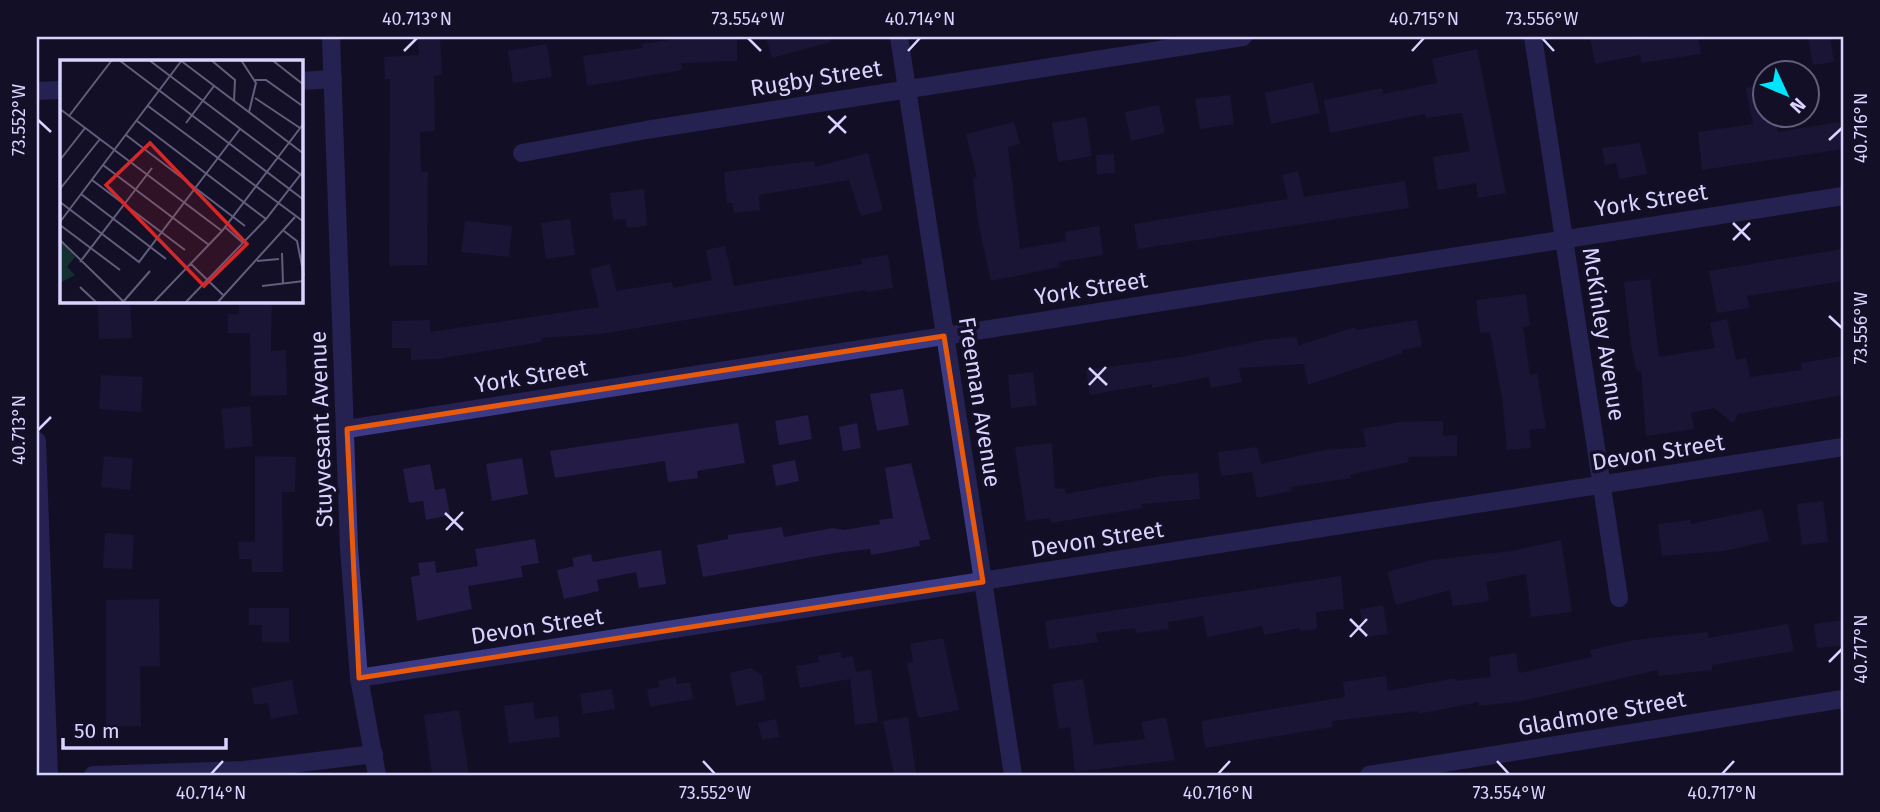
<svg xmlns="http://www.w3.org/2000/svg" width="1880" height="812" font-family="'Fira Sans',sans-serif">
<style>
.building{fill:#241b47}
.lines{fill:none;stroke-linecap:round;stroke-linejoin:round}
.minor{stroke:#3d3a85;stroke-width:18}
.marked{fill:none;stroke:#e8590c;stroke-width:5;stroke-linejoin:round}
.ticks{fill:none;stroke:#d9d4ff;stroke-width:2.5}
.labels{text-anchor:middle;stroke-width:7;stroke-linejoin:round;paint-order:stroke}
.street-label{font-size:23px;fill:#d9d4ff;stroke:#130f26}
.inset-road{fill:none;stroke:#625e7d;stroke-width:2}
.view{fill:#d62828;fill-opacity:0.15;stroke:#d62828;stroke-width:3.5}
.inset-edge{fill:none;stroke:#d9d4ff;stroke-width:3.5}
.neatline{fill:none;stroke:#d9d4ff;stroke-width:2.5}
.ticks-label{font-size:18px;text-anchor:middle;fill:#d9d4ff}
</style>
<rect width="100%" height="100%" fill="#130f26"/>
<g class="building">
<path d="M418 37H440L442 75 434 76 435 131 420 132 421 172H428L427 265 389 266 390 79H385L384 57 419 55Z"/>
<path d="M689 37H737V61L681 63 682 70 587 86 583 56 643 48 642 44Z"/>
<path d="M766 37H829L830 42 772 58Z"/>
<path d="M1590 37H1634V40L1698 37 1701 54 1641 63 1640 55 1595 64Z"/>
<path d="M1808 37H1830L1834 62 1813 65Z"/>
<path d="M547 44 552 77 513 83 508 51Z"/>
<path d="M1477 49 1506 193 1478 198 1476 183 1438 190 1433 157 1470 151 1462 113 1426 118 1425 114 1330 133 1324 100 1382 88 1383 94 1437 83 1432 59Z"/>
<path d="M1313 82 1320 113 1271 124 1265 93Z"/>
<path d="M1765 85V122L1776 120 1778 132 1839 122 1840 127 1843 126V149L1702 170 1698 132 1753 124 1746 88Z"/>
<path d="M1230 95 1234 124 1200 129 1195 99Z"/>
<path d="M1159 105 1165 133 1131 141 1125 112Z"/>
<path d="M1086 117 1092 156 1058 162 1052 123Z"/>
<path d="M1014 122 1020 144 1008 147 1020 249 1066 241 1065 232 1099 226 1103 255 1059 262 1060 267 991 281 978 222 973 178H977L966 134Z"/>
<path d="M1640 143 1647 174 1619 179 1616 163 1605 165 1602 148Z"/>
<path d="M868 153 883 210 861 216 849 180 759 195 760 210 734 213 732 203H727L724 172 814 161 815 167Z"/>
<path d="M1114 154 1115 173 1097 174 1096 155Z"/>
<path d="M1298 171 1304 197 1405 181 1409 208 1138 249 1134 224 1288 199 1282 175Z"/>
<path d="M644 189 647 226 627 228 626 219 613 220 610 193Z"/>
<path d="M570 219 575 255 546 259 541 223Z"/>
<path d="M465 221 512 226 509 257 461 252Z"/>
<path d="M725 246 734 286 862 264 861 259 888 255 893 288 866 292V290L601 334 541 338V342L437 359 411 360V348H392V321L430 320V332L599 307 590 269 610 264 616 291 672 282 673 288 712 280 706 250Z"/>
<path d="M1843 249V281L1747 296 1749 308 1717 313 1709 271Z"/>
<path d="M1650 279 1659 357 1715 348 1710 323 1727 319 1736 360 1746 358 1750 377 1802 370 1801 363 1843 356V395L1738 414 1733 423 1714 408 1691 413 1694 429 1646 436 1641 371 1637 372 1631 345 1624 282Z"/>
<path d="M1526 294 1530 326 1523 327 1530 375 1537 373 1546 428 1529 430 1531 448 1507 450 1502 398 1490 332 1480 333 1476 300Z"/>
<path d="M97 301H130L132 338 99 339Z"/>
<path d="M239 301H272L271 351 286 350 287 395 251 396 250 333H228V314H239Z"/>
<path d="M1417 320 1422 346 1402 350V353L1308 385 1304 364 1239 368 1242 382 1211 388 1209 377 1152 388V384L1090 395 1086 370 1182 357 1263 340 1297 337 1298 346 1355 327 1356 330Z"/>
<path d="M1033 372 1037 405 1011 408 1008 375Z"/>
<path d="M101 375 143 377 141 412 99 409Z"/>
<path d="M903 389 909 425 877 431 870 394Z"/>
<path d="M250 406 253 446 225 449 221 409Z"/>
<path d="M808 415 812 439 779 445 775 421Z"/>
<path d="M1443 421V436L1457 435V456L1408 457 1409 462 1350 475 1351 478 1291 487 1292 491 1257 498 1252 472 1221 476 1218 452 1257 447 1261 464 1325 450 1366 447 1363 429 1399 422Z"/>
<path d="M738 423 745 463 697 471 698 478 668 482 665 461 555 478 550 451Z"/>
<path d="M857 423 861 448 843 451 839 427Z"/>
<path d="M1052 443 1055 489 1065 488 1066 494 1162 476 1198 473 1200 499 1141 504 1142 508 1051 523 1050 518 1026 521 1015 447Z"/>
<path d="M104 456 133 459 130 490 101 487Z"/>
<path d="M255 456 296 457 295 492H282L283 572H252L251 559H239L238 542H255Z"/>
<path d="M522 458 528 494 492 501 486 464Z"/>
<path d="M795 460 799 481 776 486 772 465Z"/>
<path d="M911 463 930 539 919 541 920 546 871 555 870 549 835 553 703 577 697 545 728 539V535L782 527 784 537 832 528 844 530 880 524 879 520 893 518 885 468Z"/>
<path d="M430 464 435 490 445 488 450 515 426 520 423 501 409 503 403 469Z"/>
<path d="M1823 501 1828 542 1802 545 1797 504Z"/>
<path d="M1762 509 1769 541 1724 551 1662 556 1658 524 1690 520 1691 524Z"/>
<path d="M105 533 134 535 132 569 103 568Z"/>
<path d="M535 539 539 563 521 566 523 577 468 586 472 609 417 621 411 577 420 575 418 563 435 561 436 573 478 566 475 549Z"/>
<path d="M1561 540 1572 612 1531 617 1526 574 1486 582 1489 601 1453 606 1450 590 1396 605 1387 572 1431 560 1512 551Z"/>
<path d="M661 550 666 584 639 588 636 572 597 580 599 591 564 599 557 570 574 566 572 558 591 554 593 562Z"/>
<path d="M1341 576 1344 609 1316 612 1317 629 1300 631V628L1264 635 1262 626 1207 637 1203 616 1168 622 1169 629 1136 633 1135 628 1096 633 1098 642 1049 649 1045 621Z"/>
<path d="M159 599 160 666H140L141 726H106V600Z"/>
<path d="M1383 605 1388 634 1364 637 1360 609Z"/>
<path d="M249 608H289V642H262V625H249Z"/>
<path d="M1843 620V645L1817 648 1814 624Z"/>
<path d="M1788 624 1794 651 1712 665V670L1659 676 1658 670 1522 701 1479 706V702L1418 714V711L1332 721V727L1205 748 1201 721 1345 697 1343 682 1386 676 1388 691 1455 678 1456 681 1491 677 1489 657 1516 653 1519 673 1592 657 1590 650 1634 640 1708 632V638Z"/>
<path d="M943 638 959 710 918 718 907 663 913 662 910 644Z"/>
<path d="M840 652 842 658 853 656 856 672 871 670 878 722 855 725 850 679 800 688 796 666 819 662 818 656Z"/>
<path d="M751 668 762 675 765 700 736 706 730 673Z"/>
<path d="M676 677 677 684 690 682 693 699 650 707 647 689 660 687 658 681Z"/>
<path d="M1083 679 1094 745 1145 739 1141 722 1166 717 1175 760 1075 772 1070 727 1059 729 1052 684Z"/>
<path d="M292 680 298 714 271 719 268 703 254 705 251 688Z"/>
<path d="M612 689 615 709 583 714 580 694Z"/>
<path d="M533 702 535 719 558 716 560 737 509 743 504 706Z"/>
<path d="M459 710 469 775H432L424 715Z"/>
<path d="M908 717 916 775H894L883 721Z"/>
<path d="M776 719 779 737 762 740 758 723Z"/>
</g>
<g class="lines">
<g class="minor">
<path d="M331 37 349 548 359 678 377 775"/>
<path d="M899 37 1013 775"/>
<path d="M1533 37 1619 598"/>
<path d="M301 81 333 79"/>
<path d="M37 91 61 90"/>
<path d="M522 153 646 130 1243 37"/>
<path d="M347 429 1843 196"/>
<path d="M37 441 49 775"/>
<path d="M359 678 1843 447"/>
<path d="M93 775 244 770 374 754"/>
<path d="M1369 775 1843 699"/>
</g>
</g>
<path d="M0 0H1880V812H0ZM944 336 983 582 359 678 347 429Z" fill="#130f26" fill-opacity=".55" fill-rule="evenodd"/>
<path class="marked" d="M944 336 983 582 359 678 347 429Z"/>
<path class="ticks" d="M748 38 761 51M1542 38 1554 51M404 51 417 38M908 51 920 38M1412 51 1424 38M828 116 846 133M38 120 51 132M829 133 846 116M1829 140 1842 128M1733 223 1750 240M1733 240 1750 223M1829 316 1842 328M1089 368 1107 385M1089 385 1106 367M38 430 51 417M445 513 463 530M446 530 463 512M1350 619 1367 636M1350 637 1367 619M1829 662 1842 649M703 761 715 774M1497 761 1509 774M211 774 223 761M1218 774 1230 761M1722 774 1734 761"/>
<g class="labels">
<g class="street-label">
<text transform="translate(816 78) rotate(-9)" y="8">Rugby Street</text>
<text transform="translate(1651 200) rotate(-9)" y="8">York Street</text>
<text transform="translate(1091 288) rotate(-9)" y="8">York Street</text>
<text transform="translate(1604 334) rotate(81)" y="8">McKinley Avenue</text>
<text transform="translate(531 376) rotate(-9)" y="8">York Street</text>
<text transform="translate(980 402) rotate(81)" y="8">Freeman Avenue</text>
<text transform="translate(321 429) rotate(-92)" y="8">Stuyvesant Avenue</text>
<text transform="translate(1658 452) rotate(-9)" y="8">Devon Street</text>
<text transform="translate(1097 539) rotate(-9)" y="8">Devon Street</text>
<text transform="translate(537 626) rotate(-9)" y="8">Devon Street</text>
<text transform="translate(1602 713) rotate(-10)" y="8">Gladmore Street</text>
</g>
</g>
<g transform="translate(60 60)">
<rect width="243" height="243" fill="#130f26"/>
<path d="M0 180 15 197 7 207 15 215 0 223Z" fill="#12302f"/>
<path class="inset-road" d="M59 0 244 140M89 0 244 117M120 0 244 94M151 0 175 20 174 41M181 0 196 23 189 52M212 0 244 25M195 20H206L244 47M195 38 240 68M88 46 244 162M0 49 162 171M9 56 52 0M77 61 206 159M126 63 154 26M66 75 185 166M0 100 25 68M43 105 149 185M32 120 125 190M0 129 40 79M21 134 106 199M0 142 79 202 180 69M0 162 122 0M0 165 60 210M165 167 183 183M224 171 237 181 244 216M0 180 65 243M222 193 223 224M197 201 219 199M20 202 92 108M131 204 164 236M202 226 244 221M20 227 37 243M63 242 90 211M93 243 162 171 244 63M125 243 206 159 244 110M157 243 235 157"/>
<path class="view" d="M90 83 187 184 144 226 46 125Z"/>
<rect width="243" height="243" class="inset-edge"/>
</g>
<rect width="1880" height="812" fill="none" stroke="#130f26" stroke-width="77"/>
<g transform="translate(1786 94) rotate(134)"><circle r="33" fill="#130f26" stroke="#625e7d" stroke-width="2"/>
<path d="M0-5L12 26L0 18L-12 26Z" fill="#00e5ff"/>
<text y="-10" font-size="19" font-weight="bold" text-anchor="middle" fill="#d9d4ff">N</text>
</g>
<path d="M63 738v10h163v-10" fill="none" stroke="#d9d4ff" stroke-width="3.5"/>
<text x="74" y="738" font-size="21" fill="#d9d4ff" stroke="#130f26" stroke-width="5" paint-order="stroke">50 m</text>
<rect x="38" y="38" width="1804" height="736" class="neatline"/>
<g class="ticks-label">
<text x="417" y="25">40.713°N</text>
<text x="748" y="25">73.554°W</text>
<text x="920" y="25">40.714°N</text>
<text x="1424" y="25">40.715°N</text>
<text x="1542" y="25">73.556°W</text>
<text transform="translate(19 120) rotate(-90)" y="6">73.552°W</text>
<text transform="translate(1861 128) rotate(-90)" y="6">40.716°N</text>
<text transform="translate(1861 328) rotate(-90)" y="6">73.556°W</text>
<text transform="translate(19 430) rotate(-90)" y="6">40.713°N</text>
<text transform="translate(1861 649) rotate(-90)" y="6">40.717°N</text>
<text x="211" y="799">40.714°N</text>
<text x="715" y="799">73.552°W</text>
<text x="1218" y="799">40.716°N</text>
<text x="1509" y="799">73.554°W</text>
<text x="1722" y="799">40.717°N</text>
</g>
</svg>
